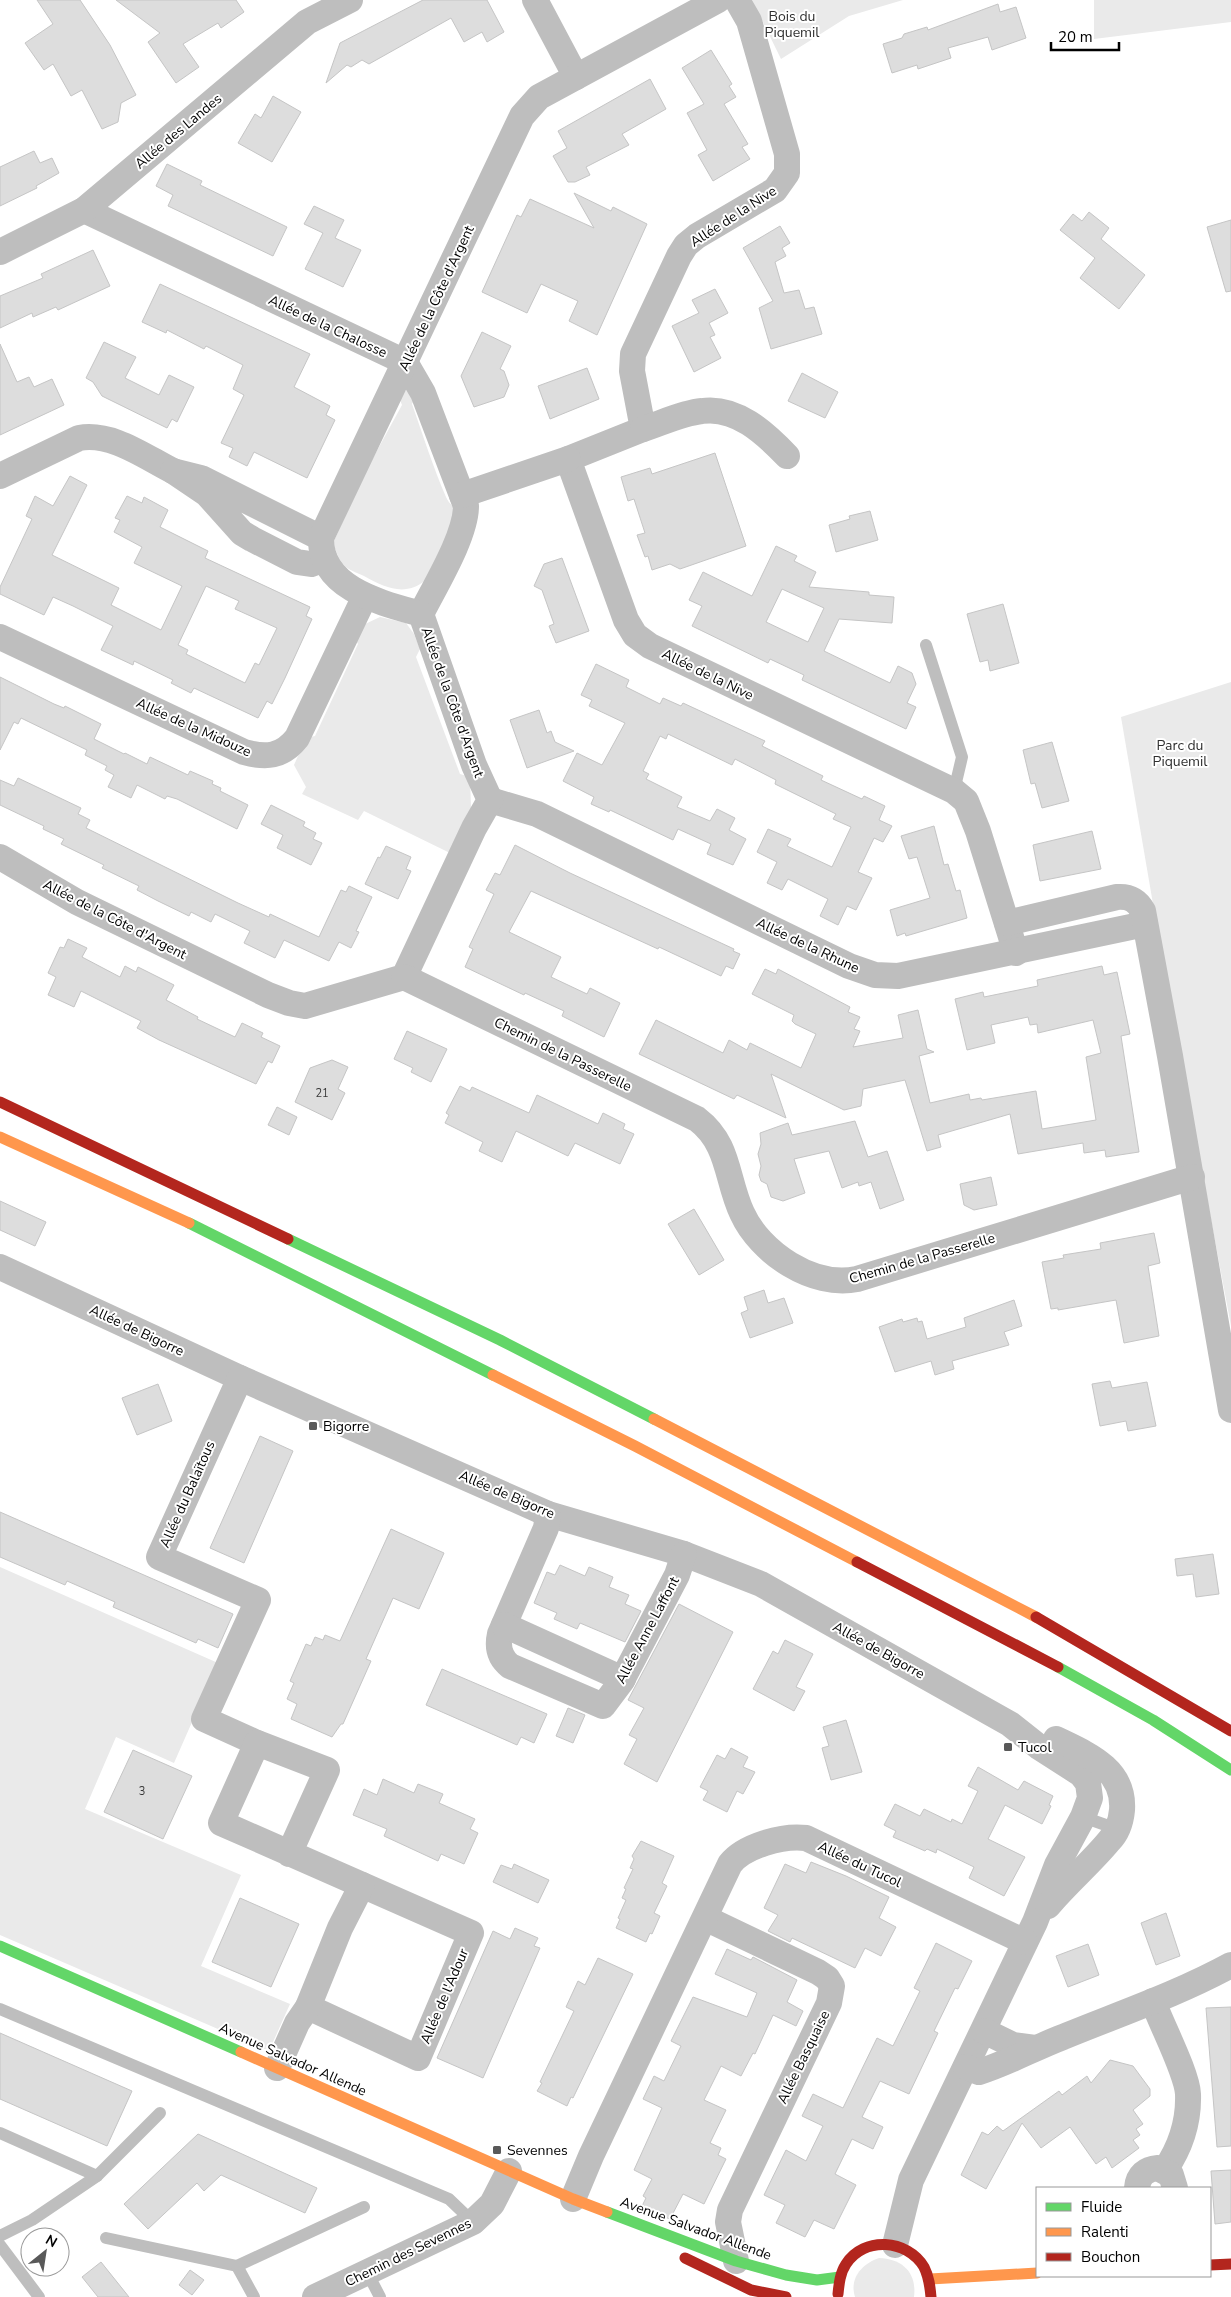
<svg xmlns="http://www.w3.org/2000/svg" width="1231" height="2297" font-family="'Nunito Sans',sans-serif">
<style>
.green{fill:#eaeaea}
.building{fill:#ddd;stroke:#c5c5c5;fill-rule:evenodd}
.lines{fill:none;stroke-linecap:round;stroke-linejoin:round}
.lane{stroke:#bebebe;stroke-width:12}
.street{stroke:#bebebe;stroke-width:26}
.fast{stroke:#63d668;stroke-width:11}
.slow{stroke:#ff974d;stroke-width:11}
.jam{stroke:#b3261e;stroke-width:11}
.poi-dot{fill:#595959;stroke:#fff;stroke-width:2}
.labels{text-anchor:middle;stroke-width:4;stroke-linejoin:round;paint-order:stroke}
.number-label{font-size:11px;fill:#373737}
.park-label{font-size:14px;fill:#303030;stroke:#fff}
.street-label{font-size:14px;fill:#000;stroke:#fff}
.poi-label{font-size:14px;fill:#000;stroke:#fff;text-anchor:start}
</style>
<rect width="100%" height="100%" fill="#fff"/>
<g class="green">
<path d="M752 0H903L849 16 781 59Z"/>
<path d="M1094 0H1231V22L1094 39Z"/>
<path d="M408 389 415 398 412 404C423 435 433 467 446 497 450 506 454 504 457 516L426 580C405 597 386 588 364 576 358 573 351 571 346 567 339 561 336 551 333 543L368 467 402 405 398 395Z"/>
<path d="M380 617 406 623 414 634 420 649 416 657 460 774 470 777 471 808 450 853 364 811 358 820 302 794 306 787 294 765 306 738 315 736 358 644 354 637 363 625Z"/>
<path d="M1231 682V1326L1165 974 1121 717Z"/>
<path d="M0 1567 218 1663 174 1763 116 1737 85 1809 241 1875 201 1966 290 2004 269 2051 0 1935Z"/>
<path d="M879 2258C903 2259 917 2273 914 2297H855C849 2278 862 2264 879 2258Z"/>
</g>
<g class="building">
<path d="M37 0H80L110 45 136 95 121 103 118 122 102 129 82 90 71 96 53 64 44 70 25 43 53 24Z"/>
<path d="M116 0H236L244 12 221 28 218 23 183 44 199 67 176 83 148 42 160 33Z"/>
<path d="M423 0H487L504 32 487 42 482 32 464 42 451 18 369 64 362 60 351 67 347 65 326 83 340 43Z"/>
<path d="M998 4 1000 12 1016 7 1026 38 992 50 988 37 948 48 951 58 918 69 917 65 892 73 883 44 902 38 904 34 927 27 928 30Z"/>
<path d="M711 50 732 84 729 86 736 97 724 104 748 144 742 147 750 159 713 181 698 155 707 150 687 113 704 104 682 68Z"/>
<path d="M650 79 666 109 622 134 629 145 586 167 590 175 575 182H568L553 156 567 148 558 131Z"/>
<path d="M273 96 301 112 272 162 238 143 255 114 261 118Z"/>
<path d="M34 151 40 163 52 158 59 173 36 186 37 188 0 206V167Z"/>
<path d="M167 164 202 181 200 185 287 227 273 256 168 206 173 195 156 186Z"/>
<path d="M574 193 611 211 613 207 647 224 597 335 569 321 578 301 541 284 527 313 482 292 517 215 521 217 530 199 594 228Z"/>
<path d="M314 206 344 220 335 238 361 250 343 287 305 269 323 233 304 224Z"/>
<path d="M1089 212 1109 228 1101 239 1145 275 1119 309 1080 278 1095 258 1060 230 1073 214 1082 221Z"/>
<path d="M1231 220V291L1226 292 1207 227Z"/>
<path d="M780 226 790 243 782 248 786 256 775 262 784 293 799 290 805 309 814 307 822 334 771 349 759 308 773 301 743 248Z"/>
<path d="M93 250 110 286 58 310 56 307 33 317 32 313 0 328V296L43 278 41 274Z"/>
<path d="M160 284 310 354 294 387 330 406 326 415 335 420 307 478 254 452 247 466 229 457 233 448 221 443 244 395 233 389 243 365 206 346 204 349 167 330 166 333 142 322Z"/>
<path d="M715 289 728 313 709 323 715 335 710 337 721 358 694 372 672 326 699 313 692 300Z"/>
<path d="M482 332 511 346 500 369 504 371 509 385 504 397 474 407 461 376Z"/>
<path d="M104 342 136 357 125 378 159 395 169 375 194 387 177 422 172 419 167 428 102 396 93 382 86 378Z"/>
<path d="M0 344 17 382 29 377 34 387 52 379 64 405 0 435Z"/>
<path d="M587 368 599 399 550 419 538 386Z"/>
<path d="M802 373 838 392 825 418 788 401Z"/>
<path d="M715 453 746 546 680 569 670 564 652 570 648 556 645 557 637 535 645 533 634 499 628 501 621 477 650 468 652 474Z"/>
<path d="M70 476 87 485 52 555 119 588 111 605 161 630 182 586 134 563 142 547 114 532 120 520 115 518 127 496 142 503 144 497 168 510 160 527 208 551 205 558 310 607 306 616 312 619 285 678 272 704 267 701 258 718 194 688 191 693 171 683 173 680 134 661 133 665 101 650 113 626 73 606 53 597 44 615 0 594V587L32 519 26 516 35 496 53 506ZM206 586 239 601 235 609 277 628 259 665 255 663 245 683 186 654 188 650 178 645Z"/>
<path d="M870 511 878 540 836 552 829 525 850 519 849 516Z"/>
<path d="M776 546 797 556 794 561 816 572 809 587 869 592V595L894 597 892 623 839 619 824 651 890 683 898 666 912 673 916 684 907 703 916 707 906 729 802 680 804 675 770 659 768 663 692 626 702 606 689 600 703 572 752 596ZM782 589 824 608 808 642 766 622Z"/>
<path d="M562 558 589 631 556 643 549 626 554 624 542 590 534 586 544 564Z"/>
<path d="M1003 604 1019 663 990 671 988 660 980 662 967 614Z"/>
<path d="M596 664 629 680 626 687 660 704 663 698 681 706 683 703 765 741 762 746 823 776 821 780 862 799 864 796 885 806 879 820 892 826 883 842 874 838 858 872 872 878 856 910 847 906 838 925 820 916 828 899 788 879 782 890 767 883 777 862 757 852 768 829 791 839 787 846 832 867 851 827 833 819 836 814 775 784 776 780 735 759 732 765 668 734 666 739 660 736 643 771 649 774 646 779 682 797 677 807 710 821 717 809 735 818 729 830 746 839 733 865 707 854 711 844 678 829 673 840 610 810 609 812 591 804 594 797 563 781 577 753 602 765 625 723 589 706 592 700 581 695Z"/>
<path d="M0 677 54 704 64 708 65 706 101 724 94 739 124 754 125 753 147 764 150 757 188 775 190 771 213 781 212 784 221 788 220 791 248 805 237 829 177 799 167 796 165 799 137 785 131 798 108 787 114 775 105 770 107 766 85 755 87 750 21 718 18 724 14 722 0 750Z"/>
<path d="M539 710 547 733 551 731 555 742 574 751 527 768 510 720Z"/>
<path d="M1052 742 1069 801 1042 808 1035 783 1031 784 1023 750Z"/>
<path d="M18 778 81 808 78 814 90 820 86 828 238 903 269 917 270 914 319 937 341 890 346 892 349 886 372 897 356 931 359 932 351 948 339 942 329 961 284 940 275 958 244 943 250 931 215 914 211 922 191 912 189 916 158 901 137 890 139 886 102 868 104 865 61 844 64 839 43 829 44 826 0 805V780L14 786Z"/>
<path d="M271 805 305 822 303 826 316 833 313 839 322 843 311 865 277 848 283 835 261 824Z"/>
<path d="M934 826 944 865 948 864 956 891 960 890 967 918 906 936 905 933 897 936 890 910 930 898 917 857 909 859 901 836Z"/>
<path d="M1092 831 1101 869 1040 881 1033 845Z"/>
<path d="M515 845 570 873 734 949 733 951 740 954 733 969 726 966 721 976 659 947 658 949 531 891 509 932 561 957 551 977 587 994 590 988 620 1003 604 1037 562 1016 564 1011 525 993 524 995 465 967 473 949 469 947 494 894 486 890 495 873 500 875Z"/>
<path d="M386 846 411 857 406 869 411 871 398 899 365 884 378 857 380 858Z"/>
<path d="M68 939 87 948 82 957 120 977 125 966 136 972 138 967 174 985 166 1000 198 1017 197 1019 235 1037 242 1023 263 1033 261 1037 280 1046 272 1063 268 1061 256 1084 159 1040 137 1028 141 1021 81 991 74 1007 48 995 56 977 48 973 60 947 64 948Z"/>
<path d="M1102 966 1104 975 1117 972 1130 1034 1121 1036 1139 1152 1106 1157 1105 1150 1084 1153 1083 1143 1018 1154 1010 1114 938 1135 941 1147 927 1151 905 1080 863 1089 861 1106 844 1110 771 1074 786 1118 737 1095 734 1099 639 1054 656 1020 723 1053 729 1040 747 1050 750 1043 801 1068 816 1034 795 1024 792 1021 794 1015 752 994 765 969 776 974 778 969 850 1007 848 1012 860 1017 854 1029 860 1031 853 1047 903 1038 898 1015 918 1010 927 1049 934 1052 919 1056 930 1103 969 1094 970 1100 981 1098 982 1100 1036 1091 1042 1129 1096 1120 1086 1057 1101 1053 1093 1020 1038 1033 1037 1024 1030 1025 1028 1017 991 1025 995 1043 967 1050 955 999 983 992 984 997 1038 986 1037 980Z"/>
<path d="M407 1031 447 1049 431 1082 411 1072 413 1068 394 1059Z"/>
<path d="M332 1060 348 1067 338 1089 345 1093 332 1120 295 1102 310 1068Z"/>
<path d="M460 1086 470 1091 472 1087 529 1113 537 1095 598 1124 603 1113 625 1124 623 1129 634 1134 620 1164 575 1143 568 1156 516 1131 502 1162 479 1151 483 1142 445 1123 449 1115 446 1113Z"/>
<path d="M277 1107 297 1117 289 1135 268 1125Z"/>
<path d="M855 1121 868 1157 887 1151 904 1200 880 1209 871 1182 859 1186 858 1182 842 1188 829 1151 794 1159 805 1193 783 1201 771 1197 767 1184 761 1181 759 1175 761 1166 758 1154 761 1144 760 1133 788 1123 792 1135Z"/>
<path d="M991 1177 997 1205 974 1210 964 1205 960 1184Z"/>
<path d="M0 1201 46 1222 35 1246 0 1230Z"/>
<path d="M694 1209 724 1260 699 1275 668 1224Z"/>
<path d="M1154 1233 1160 1263 1148 1266 1159 1336 1124 1343 1116 1300 1058 1310V1308L1051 1309 1042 1262 1064 1258 1063 1255 1101 1249 1100 1243Z"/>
<path d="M764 1290 768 1303 784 1298 793 1323 750 1338 741 1313 748 1310 744 1297Z"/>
<path d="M1014 1300 1022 1326 1004 1332 1009 1345 952 1361 954 1369 935 1375 931 1361 895 1372 879 1327 902 1319 903 1322 917 1318 918 1322 922 1321 927 1339 966 1327 964 1318Z"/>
<path d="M1110 1381 1112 1388 1147 1382 1156 1426 1128 1431 1126 1421 1100 1426 1092 1384Z"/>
<path d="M158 1384 172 1421 137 1435 122 1398Z"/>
<path d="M260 1436 293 1451 244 1563 210 1548Z"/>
<path d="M0 1512 233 1614 218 1648 198 1639 196 1643 113 1607 115 1602 67 1581 65 1585 0 1557Z"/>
<path d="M391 1529 444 1553 419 1609 393 1598 366 1659 371 1661 343 1724H341L332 1737 291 1719 297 1704 287 1699 294 1683 290 1681 306 1644 311 1646 315 1637 323 1640 325 1635 340 1641Z"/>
<path d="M1213 1554 1219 1594 1196 1597 1193 1574 1177 1576 1175 1559Z"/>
<path d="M560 1565 585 1576 589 1567 613 1577 609 1587 629 1595 625 1604 641 1611 625 1642 580 1623 577 1629 554 1619 557 1613 534 1603 547 1572 555 1575Z"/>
<path d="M679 1604 733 1632 657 1782 624 1764 637 1739 629 1735 644 1708 628 1700Z"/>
<path d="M785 1640 813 1654 796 1687 805 1691 794 1711 753 1689 773 1651 778 1654Z"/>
<path d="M442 1669 547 1714 534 1743 521 1737 517 1745 426 1705Z"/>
<path d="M568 1708 585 1715 573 1743 556 1736Z"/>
<path d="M846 1720 862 1772 831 1780 822 1748 829 1746 823 1727Z"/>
<path d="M731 1748 748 1757 743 1767 755 1772 743 1794 737 1791 727 1812 703 1800 708 1791 700 1787 717 1755 725 1759Z"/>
<path d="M133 1750 192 1776 163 1839 104 1812Z"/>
<path d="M978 1767 1018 1790 1024 1781 1053 1796 1049 1805 1051 1806 1042 1824 1005 1805 988 1839 1025 1857 1004 1896 969 1878 974 1867 937 1849 936 1853 927 1849 925 1851 893 1837 896 1831 884 1825 895 1804 920 1816 924 1809 951 1822 952 1819 962 1824 978 1791 968 1786Z"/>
<path d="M383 1779 414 1793 418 1784 443 1794 439 1803 475 1819 470 1829 478 1833 464 1864 441 1854 438 1861 384 1836 387 1829 353 1815 364 1789 377 1795Z"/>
<path d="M641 1841 674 1856 662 1883 667 1886 654 1913 660 1916 652 1934 650 1933 646 1942 616 1928 620 1919 618 1918 626 1900 622 1898 626 1889 624 1888 633 1869 630 1868 634 1859 632 1856Z"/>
<path d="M811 1862 846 1876 889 1897 879 1918 896 1927 881 1956 865 1948 855 1968 792 1938 790 1942 768 1931 778 1915 764 1908 785 1864 806 1873Z"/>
<path d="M514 1864 549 1880 538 1903 493 1882 501 1865 512 1869Z"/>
<path d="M240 1898 299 1924 271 1987 212 1962Z"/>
<path d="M1166 1913 1180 1956 1156 1965 1141 1923Z"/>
<path d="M515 1928 538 1938 534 1946 540 1948 483 2078 437 2058 493 1931 510 1939Z"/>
<path d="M936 1943 972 1961 958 1989 955 1988 934 2031 938 2033 909 2094 880 2081 862 2117 883 2127 873 2149 852 2139 835 2174 856 2185 834 2229 814 2220 805 2237 776 2223 785 2205 764 2195 786 2150 806 2161 823 2126 802 2116 813 2094 843 2108 877 2038 893 2046 920 1991 914 1988Z"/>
<path d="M1088 1944 1099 1975 1068 1987 1056 1956Z"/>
<path d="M727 1949 751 1960 753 1957 797 1980 787 2002 803 2011 796 2026 773 2015 755 2054 753 2053 741 2076 721 2066 704 2100 726 2110 710 2143 721 2148 718 2155 726 2159 704 2204 683 2194 670 2219 641 2208 646 2198 643 2196 652 2179 634 2170 662 2108 643 2099 654 2076 664 2081 681 2046 671 2041 693 1997 747 2017 757 1993 715 1974Z"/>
<path d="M598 1958 633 1974 573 2098 571 2097 567 2106 537 2091 542 2083 540 2082 574 2011 566 2007 578 1981 585 1985Z"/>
<path d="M1231 2007V2146L1217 2147 1206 2008Z"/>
<path d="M0 2033 132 2091 107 2146 0 2099Z"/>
<path d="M1110 2060 1133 2066 1150 2089V2096L1133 2110 1143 2124 1136 2129 1140 2135 1133 2140 1139 2148 1112 2168 1106 2157 1096 2164 1070 2127 1041 2148 1022 2123 986 2189 961 2175 982 2132 988 2135 997 2126 1003 2131 1059 2091 1062 2095 1087 2076 1091 2083Z"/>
<path d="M198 2134 317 2188 305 2213 221 2175 204 2191 197 2183 148 2229 124 2204Z"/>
<path d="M1231 2170V2222L1215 2224 1211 2171Z"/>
<path d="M101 2262 129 2297H98L82 2277Z"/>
<path d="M190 2270 204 2280 192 2295 179 2285Z"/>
</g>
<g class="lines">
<g class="lane">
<path d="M926 645 962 757 954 791"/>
<path d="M1083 1817 1117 1829"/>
<path d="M0 2009 449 2199 473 2222"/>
<path d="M0 2133 97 2176"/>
<path d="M0 2236 32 2220 97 2176 160 2113"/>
<path d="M106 2238 237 2266"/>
<path d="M0 2245 39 2297"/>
<path d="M367 2272 380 2297"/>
<path d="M254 2297 237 2266 364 2207"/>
</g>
<g class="street">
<path d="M535 0 576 77"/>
<path d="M737 0 749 21 787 154V173L775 190 697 236 686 245 679 256 633 354 632 371 643 429 568 459 626 620 635 635 650 646 954 791 966 801 978 831 1016 953"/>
<path d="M84 210 405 362 423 393 466 506C466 536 435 586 421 614"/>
<path d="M0 252 84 210 307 22 350 0"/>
<path d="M643 429C662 423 682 413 702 411 736 406 765 433 787 456"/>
<path d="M0 476 79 438C112 432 145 457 173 471"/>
<path d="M462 495 568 459"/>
<path d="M321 538 201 478 173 471 207 494 242 533 252 539 297 562 311 564 324 559"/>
<path d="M0 637 244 752C266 758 282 757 297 738L365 596"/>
<path d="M490 800 537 814 849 966 875 975 898 976 1145 924"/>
<path d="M0 857 77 902 268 995 289 1003 305 1006 404 977 474 828 490 800 474 765 421 614C382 603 320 589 321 538L522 116 539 97 718 0"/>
<path d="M1007 923 1117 897C1130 896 1137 900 1143 911L1170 1056 1231 1410"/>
<path d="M404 977 697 1119C730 1144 726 1179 742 1213 760 1253 813 1288 857 1279L1192 1177"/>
<path d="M0 1267 240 1378 548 1514 684 1554 761 1584 1010 1724 1039 1747 1081 1774 1088 1783 1090 1798 1083 1817 1057 1865 1035 1922 911 2180 895 2245"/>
<path d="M240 1378 159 1557 258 1600 204 1719 257 1743"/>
<path d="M548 1514 546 1528 500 1634C497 1647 500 1658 510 1666L603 1706 621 1682 677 1575 684 1554"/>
<path d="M504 1625 623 1679"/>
<path d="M1048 1906C1067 1883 1090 1864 1109 1841 1117 1833 1121 1821 1122 1810 1125 1769 1087 1754 1056 1739"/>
<path d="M705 1918 818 1972 827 1978 832 1986 829 2003 730 2210 728 2222 736 2261"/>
<path d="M1153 2001C1161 2024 1187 2073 1188 2094 1189 2122 1180 2148 1165 2170"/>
<path d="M308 2007 418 2058 471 1933 362 1885"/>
<path d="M984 2031 1013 2045 1035 2048"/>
<path d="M966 2067 979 2072C1008 2063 1034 2048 1063 2037 1119 2014 1178 1994 1231 1965"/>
<path d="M277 2068 297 2023 308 2007 340 1928 362 1885 221 1823 257 1743 327 1770 289 1854"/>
<path d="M1137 2188C1138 2175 1146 2169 1158 2168L1171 2175 1175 2188"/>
<path d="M573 2199 591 2156 730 1864C744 1846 783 1835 806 1838L1025 1942"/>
<path d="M315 2297 473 2222 492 2204 509 2171"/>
</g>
<g class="fast">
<path d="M189 1223 493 1375"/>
<path d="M288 1239 500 1340 654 1419"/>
<path d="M1058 1667 1153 1720 1231 1770"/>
<path d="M0 1946 241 2052"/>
<path d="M607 2212 736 2261 786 2275 817 2280 840 2277"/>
</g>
<g class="slow">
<path d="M0 1137 189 1223"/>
<path d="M493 1375 635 1446 857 1562"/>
<path d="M654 1419 1036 1617"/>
<path d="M241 2052 573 2199 607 2212"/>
<path d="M930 2279 1037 2273"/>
</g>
<g class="jam">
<path d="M0 1102 288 1239"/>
<path d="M857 1562 1058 1667"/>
<path d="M1036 1617 1231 1731"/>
<path d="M685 2258 751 2290 786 2297"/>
<path d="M1210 2265 1231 2264"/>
<path d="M838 2294C839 2284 840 2273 846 2264 864 2236 907 2239 924 2267 929 2277 930 2286 931 2297"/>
</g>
</g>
<g class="poi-dot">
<rect x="308" y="1421" width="10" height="10" rx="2.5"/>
<rect x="1003" y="1742" width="10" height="10" rx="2.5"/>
<rect x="492" y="2145" width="10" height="10" rx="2.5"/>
</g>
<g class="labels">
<g class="number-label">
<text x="322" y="1097">21</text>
<text x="142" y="1795">3</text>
</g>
<g class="park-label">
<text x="792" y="21">Bois du<tspan x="792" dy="16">Piquemil</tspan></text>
<text x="1180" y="750">Parc du<tspan x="1180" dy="16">Piquemil</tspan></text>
</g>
<g class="street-label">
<text transform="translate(178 131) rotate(-40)" y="5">Allée des Landes</text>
<text transform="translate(733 216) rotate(-33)" y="5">Allée de la Nive</text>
<text transform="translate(436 298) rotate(-65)" y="5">Allée de la Côte d'Argent</text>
<text transform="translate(328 326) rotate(25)" y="5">Allée de la Chalosse</text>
<text transform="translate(708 674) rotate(26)" y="5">Allée de la Nive</text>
<text transform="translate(453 702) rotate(70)" y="5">Allée de la Côte d'Argent</text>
<text transform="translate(194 727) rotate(24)" y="5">Allée de la Midouze</text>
<text transform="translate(115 919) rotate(27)" y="5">Allée de la Côte d'Argent</text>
<text transform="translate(808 945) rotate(25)" y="5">Allée de la Rhune</text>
<text transform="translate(563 1054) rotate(26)" y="5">Chemin de la Passerelle</text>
<text transform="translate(922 1258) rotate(-16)" y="5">Chemin de la Passerelle</text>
<text transform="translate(137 1330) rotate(25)" y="5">Allée de Bigorre</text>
<text transform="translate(187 1494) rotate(-66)" y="5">Allée du Balaïtous</text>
<text transform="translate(507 1494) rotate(23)" y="5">Allée de Bigorre</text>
<text transform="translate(647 1630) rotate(-62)" y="5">Allée Anne Laffont</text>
<text transform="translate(879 1650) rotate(29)" y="5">Allée de Bigorre</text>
<text transform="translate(860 1864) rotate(25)" y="5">Allée du Tucol</text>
<text transform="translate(444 1996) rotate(-67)" y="5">Allée de l'Adour</text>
<text transform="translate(803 2057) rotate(-64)" y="5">Allée Basquaise</text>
<text transform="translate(293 2059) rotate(24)" y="5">Avenue Salvador Allende</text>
<text transform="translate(696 2228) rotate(20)" y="5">Avenue Salvador Allende</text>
<text transform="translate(408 2252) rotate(-26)" y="5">Chemin des Sevennes</text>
</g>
<g class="poi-label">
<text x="323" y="1431">Bigorre</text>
<text x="1018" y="1752">Tucol</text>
<text x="507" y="2155">Sevennes</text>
</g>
</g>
<rect x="1036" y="2187" width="175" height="90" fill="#ffffff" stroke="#999999"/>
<rect x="1046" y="2203" width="25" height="8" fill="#63d668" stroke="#999999"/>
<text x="1081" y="2212" font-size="15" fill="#000000">Fluide</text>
<rect x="1046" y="2228" width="25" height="8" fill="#ff974d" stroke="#999999"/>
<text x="1081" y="2237" font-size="15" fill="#000000">Ralenti</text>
<rect x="1046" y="2253" width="25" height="8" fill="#b3261e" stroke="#999999"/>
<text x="1081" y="2262" font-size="15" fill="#000000">Bouchon</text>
<g transform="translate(45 2252) rotate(30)"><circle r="24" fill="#ffffff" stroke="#999999"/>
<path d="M0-4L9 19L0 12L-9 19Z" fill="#595959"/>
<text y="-8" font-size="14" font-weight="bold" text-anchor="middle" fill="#000000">N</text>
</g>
<path d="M1051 42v8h68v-8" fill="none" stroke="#000000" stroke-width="2.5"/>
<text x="1058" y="42" font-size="15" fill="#000000" stroke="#ffffff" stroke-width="4" paint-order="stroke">20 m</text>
</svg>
